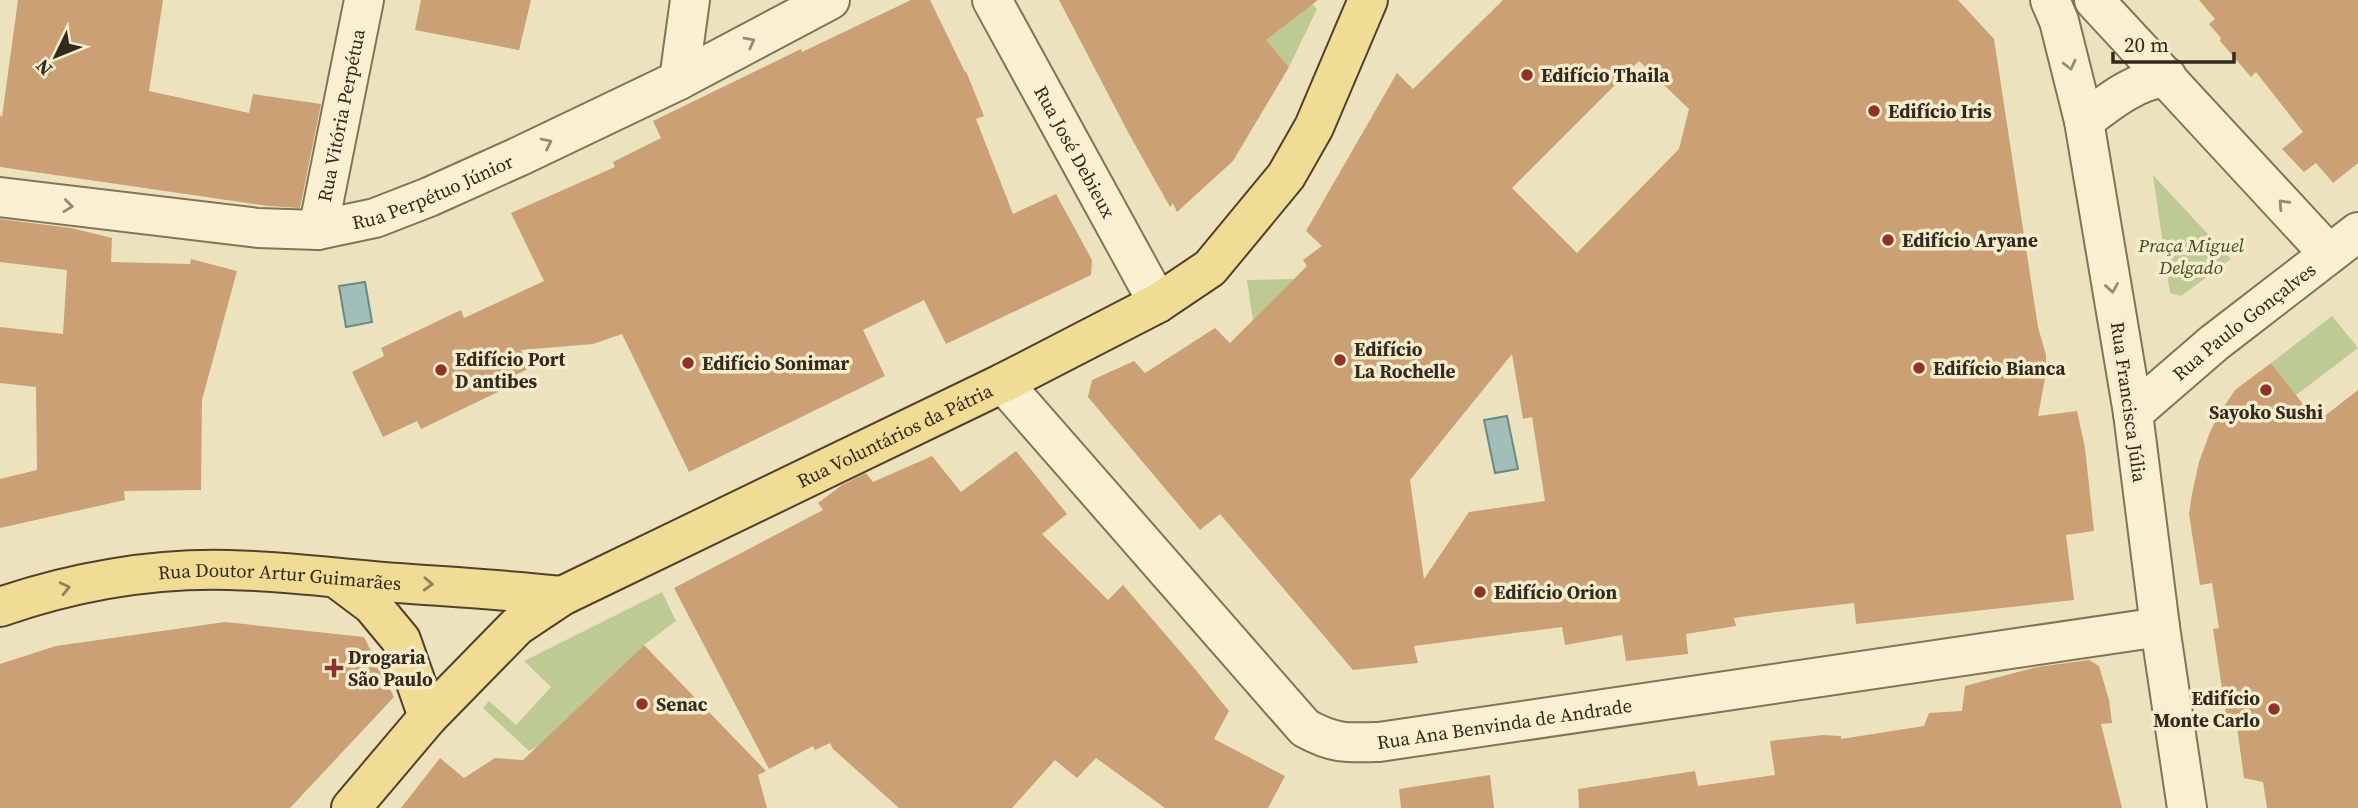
<svg xmlns="http://www.w3.org/2000/svg" width="2358" height="808" font-family="'Source Serif 4',serif">
<style>
.green{fill:#beca93}
.water{fill:#a1beb8;stroke:#698b86;stroke-width:2}
.building{fill:#caa074;fill-rule:evenodd}
.lines{fill:none;stroke-linecap:round;stroke-linejoin:round}
.minor-casing{stroke:#847357;stroke-width:42}
.tertiary-casing{stroke:#847357;stroke-width:42}
.primary-casing{stroke:#51412c;stroke-width:42}
.minor{stroke:#f8f0d0;stroke-width:38}
.tertiary{stroke:#f8f0d0;stroke-width:38}
.primary{stroke:#f0dc95;stroke-width:38}
.oneway{stroke:#968c76}
.oneway2{stroke:#928258}
.poi-dot{fill:#913229;stroke:#f4eccd;stroke-width:2.5}
.labels{text-anchor:middle;stroke-width:7;stroke-linejoin:round;paint-order:stroke}
.poi-label{font-size:19px;font-weight:bold;fill:#33291c;stroke:#f4eccd;text-anchor:start}
.street-label{font-size:19px;fill:#33291c;stroke:#f4eccd}
.park-label{font-size:19px;font-style:italic;fill:#404f23;stroke:#f4eccd}
</style>
<rect width="100%" height="100%" fill="#ece3be"/>
<g class="green">
<path d="M1309 0 1317 9 1289 67 1266 40 1283 27 1278 20Z"/>
<path d="M2153 175 2231 259 2181 296 2170 293Z"/>
<path d="M1294 279 1253 321 1247 280Z"/>
<path d="M2332 316 2358 348 2296 395 2271 363Z"/>
<path d="M662 592 676 621 644 645 539 745 529 751 483 708 489 701 516 725 551 687 524 661Z"/>
</g>
<g class="water">
<path d="M365 282 372 322 346 327 339 286Z"/>
<path d="M1507 416 1518 469 1495 473 1484 420Z"/>
</g>
<g class="building">
<path d="M18 0H163L149 91 249 113 253 94 321 104 300 208 268 206 0 167V115L2 117Z"/>
<path d="M421 0H531L519 50 415 30Z"/>
<path d="M911 0H930L965 72 966 71 984 116 976 119 1013 214 1056 194 1092 260 1091 275 946 344 924 300 863 330 885 376 689 472 622 334 593 344 521 350 530 368 496 384 500 391 421 429 417 421 383 437 352 372 384 356 381 348 461 310 464 318 544 281 511 213 615 167 613 162 661 138 653 121 801 49 802 52Z"/>
<path d="M1059 0H1318L1266 40 1289 67 1233 161 1177 212 1173 203 1170 207 1129 134Z"/>
<path d="M1503 0H1958L1994 39 2038 327 2046 355V373L2038 416 2077 411 2085 448 2094 531 2066 535 2074 600 1856 624 1854 603 1776 612 1734 618 1736 626 1686 634 1688 654 1626 661 1622 635 1565 645 1562 627 1414 646 1418 663 1353 670 1220 514 1200 530 1088 397 1092 380 1134 361 1145 373 1215 328 1230 343 1307 266 1303 260 1322 246 1306 231 1397 73 1413 89ZM1639 61 1689 109 1679 149 1577 253 1512 188ZM1512 354 1523 419 1532 417 1545 501 1469 512 1424 579 1410 480Z"/>
<path d="M2199 0H2358V163L2333 183 2316 163 2304 172 2282 149 2303 132 2256 72 2251 77 2220 41 2221 38 2209 24 2215 19Z"/>
<path d="M0 219 71 228 112 238 111 262 190 264 191 259 237 271 202 400 201 490 124 491 125 500 0 528V479L37 470 36 387 0 383V327L63 334 67 270 0 262Z"/>
<path d="M2271 363 2317 422 2358 390V808H2267L2263 782 2244 778 2236 720 2227 721 2213 629 2219 628 2212 583 2200 585 2189 514 2192 494 2199 462 2210 432 2221 411 2235 390Z"/>
<path d="M1016 451 1067 514 1042 534 1108 600 1123 585 1190 663 1229 711 1214 739 1285 776 1268 808H1165L1096 758 1077 778 1055 760 1012 808H899L833 749 830 743 815 750 813 746 769 769 674 588 823 510 818 503 842 485 866 473 873 482 932 456 961 492Z"/>
<path d="M225 622 364 637 394 697 290 808H0V664L56 646Z"/>
<path d="M644 645 766 771 758 775 767 808H401L440 758 464 778 495 758 523 760Z"/>
<path d="M2089 660 2099 666 2109 700 2112 723 2101 724 2122 808H1579L1578 789 1695 771 1698 786 1775 775 1770 741 1823 735 1841 736V739L1924 726 1929 713 1962 711 1965 686 2037 667Z"/>
<path d="M1490 775 1494 808H1401L1399 789Z"/>
</g>
<g class="lines">
<g class="minor-casing">
<g id="minor">
<path d="M679 80 690 0"/>
<path id="s1" d="M318 230 364 0"/>
<path id="s2" d="M1003 383 1305 728C1334 744 1347 743 1379 742L2160 627"/>
<path d="M2133 413 2160 627 2187 808"/>
</g>
</g>
<g class="tertiary-casing">
<g id="tertiary">
<path id="s3" d="M992 0 1158 303"/>
<path d="M2050 0 2059 21 2084 121 2133 413"/>
<path d="M2094 0 2329 254"/>
<path d="M2084 121C2109 102 2134 81 2167 77"/>
<path id="s4" d="M0 197 258 228 318 230 375 218 429 197 518 157 679 80 830 0"/>
<path id="s5" d="M2133 413 2214 343 2358 232"/>
</g>
</g>
<g class="primary-casing">
<g id="primary">
<path d="M336 578 372 605 401 640 428 717"/>
<path id="s6" d="M0 607C72 582 152 568 229 570 286 571 342 579 398 583 453 587 507 590 562 596"/>
<path id="s7" d="M351 808 428 717 517 626 562 596 1003 383 1158 303 1210 268 1286 176 1314 127 1368 0"/>
</g>
</g>
<use href="#minor" class="minor"/>
<use href="#tertiary" class="tertiary"/>
<use href="#primary" class="primary"/>
</g>
<defs><path id="oneway-chevron" d="M-2-3.5L2.5 0L-2 3.5" fill="none" stroke-width="1.6" stroke-linecap="round" stroke-linejoin="round" transform="scale(1.75)"/></defs>
<g class="oneway">
<use href="#oneway-chevron" transform="translate(750 42) rotate(-28)"/>
<use href="#oneway-chevron" transform="translate(2070 65) rotate(76)"/>
<use href="#oneway-chevron" transform="translate(547 143) rotate(-26)"/>
<use href="#oneway-chevron" transform="translate(2283 204) rotate(-133)"/>
<use href="#oneway-chevron" transform="translate(68 206) rotate(7)"/>
<use href="#oneway-chevron" transform="translate(2112 288) rotate(81)"/>
</g>
<g class="oneway2">
<use href="#oneway-chevron" transform="translate(428 584) rotate(2)"/>
<use href="#oneway-chevron" transform="translate(65 588) rotate(-13)"/>
</g>
<g class="poi-dot">
<circle cx="1527" cy="75" r="7"/>
<circle cx="1874" cy="111" r="7"/>
<circle cx="1888" cy="240" r="7"/>
<circle cx="1340" cy="360" r="7"/>
<circle cx="688" cy="363" r="7"/>
<circle cx="1919" cy="368" r="7"/>
<circle cx="441" cy="370" r="7"/>
<circle cx="2266" cy="390" r="7"/>
<circle cx="1480" cy="592" r="7"/>
<path d="M330.5 657.5h7v7h7v7h-7v7h-7v-7h-7v-7h7z"/>
<circle cx="642" cy="704" r="7"/>
<circle cx="2274" cy="709" r="7"/>
</g>
<g class="labels">
<g class="poi-label">
<text x="1541" y="82">Edifício Thaila</text>
<text x="1888" y="118">Edifício Iris</text>
<text x="1902" y="247">Edifício Aryane</text>
<text x="1354" y="356">Edifício<tspan x="1354" dy="22">La Rochelle</tspan></text>
<text x="455" y="366">Edifício Port<tspan x="455" dy="22">D antibes</tspan></text>
<text x="702" y="370">Edifício Sonimar</text>
<text x="1933" y="375">Edifício Bianca</text>
<text x="2266" y="419" text-anchor="middle">Sayoko Sushi</text>
<text x="1494" y="599">Edifício Orion</text>
<text x="348" y="664">Drogaria<tspan x="348" dy="22">São Paulo</tspan></text>
<text x="2260" y="705" text-anchor="end">Edifício<tspan x="2260" dy="22">Monte Carlo</tspan></text>
<text x="656" y="711">Senac</text>
</g>
<g class="street-label">
<text dy="7" stroke="none"><textPath href="#s1" startOffset="117">Rua Vitória Perpétua</textPath></text>
<text dy="7" stroke="none"><textPath href="#s3" startOffset="173">Rua José Debieux</textPath></text>
<text dy="7" stroke="none"><textPath href="#s4" startOffset="441">Rua Perpétuo Júnior</textPath></text>
<text dy="7" stroke="none"><textPath href="#s5" startOffset="144">Rua Paulo Gonçalves</textPath></text>
<text transform="translate(2129 402) rotate(82)" y="7">Rua Francisca Júlia</text>
<text dy="7" stroke="none"><textPath href="#s7" startOffset="670">Rua Voluntários da Pátria</textPath></text>
<text dy="7" stroke="none"><textPath href="#s6" startOffset="284">Rua Doutor Artur Guimarães</textPath></text>
<text dy="7" stroke="none"><textPath href="#s2" startOffset="662">Rua Ana Benvinda de Andrade</textPath></text>
</g>
<g class="park-label">
<text x="2191" y="252">Praça Miguel<tspan x="2191" dy="22">Delgado</tspan></text>
</g>
</g>
<g transform="translate(56 56) rotate(227)" stroke="#f4eccd" stroke-width="5" paint-order="stroke">
<path d="M0-5L12 26L0 18L-12 26Z" fill="#33291c"/>
<text y="-10" font-size="19" font-weight="bold" text-anchor="middle" fill="#33291c">N</text>
</g>
<path d="M2113 52v10h121v-10" fill="none" stroke="#33291c" stroke-width="3.5"/>
<text x="2124" y="52" font-size="21" fill="#33291c" stroke="#f4eccd" stroke-width="5" paint-order="stroke">20 m</text>
</svg>
